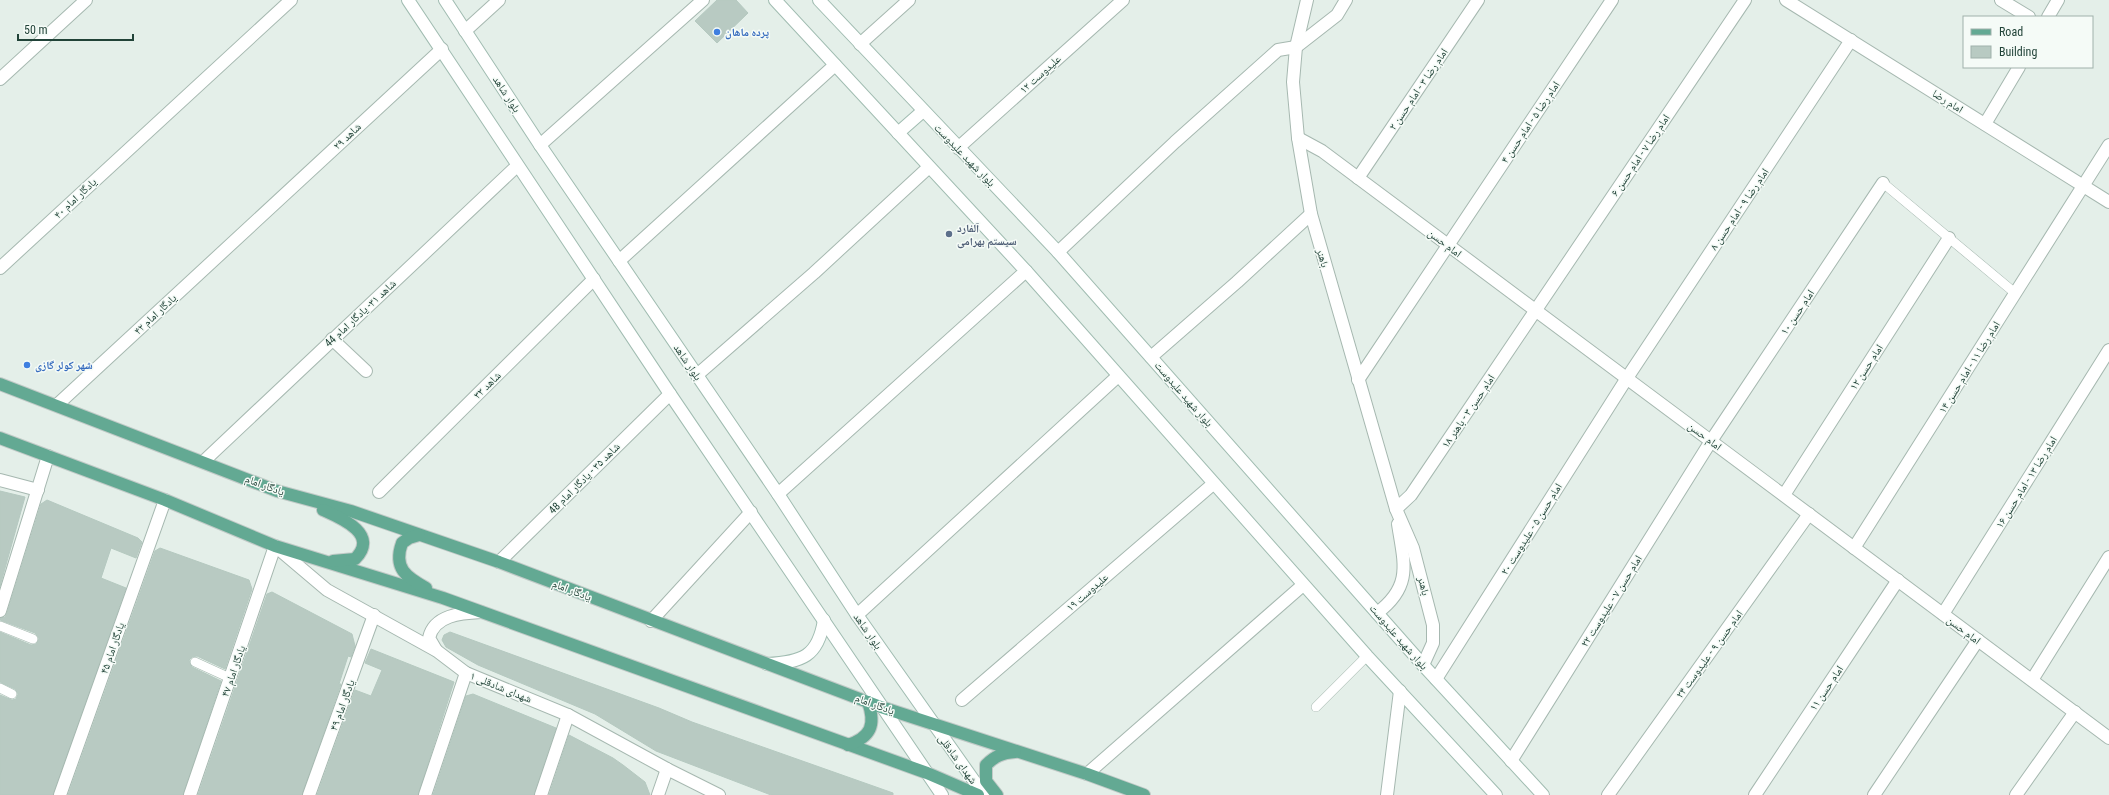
<svg xmlns="http://www.w3.org/2000/svg" width="2109" height="795" font-family="'Roboto Condensed','Noto Naskh Arabic',sans-serif">
<style>
.building{fill:#b8cac2;stroke:#b5c9c0}
.lines{fill:none;stroke-linecap:round;stroke-linejoin:round}
.service-casing{stroke:#a6b8b0;stroke-width:10}
.minor-casing{stroke:#a6b8b0;stroke-width:14}
.tertiary-casing{stroke:#a6b8b0;stroke-width:14}
.secondary-casing{stroke:#a0bcb1;stroke-width:14}
.primary-casing{stroke:#c1cac7;stroke-width:14}
.service{stroke:#fff;stroke-width:9}
.minor{stroke:#fff;stroke-width:12}
.tertiary{stroke:#fff;stroke-width:12}
.secondary{stroke:#fff;stroke-width:12}
.primary{stroke:#63a993;stroke-width:12}
.shop-dot{fill:#3f7fe0;stroke:#f5fbf7;stroke-width:1.5}
.service-dot{fill:#5c6f8a;stroke:#f5fbf7;stroke-width:1.5}
.labels{text-anchor:middle;stroke-width:3;stroke-linejoin:round;paint-order:stroke}
.shop-label{font-size:11px;font-weight:bold;fill:#366cbe;stroke:#f5fbf7;text-anchor:start}
.street-label{font-size:11px;fill:#214338;stroke:#f5fbf7}
.service-label{font-size:11px;font-weight:bold;fill:#4e5e75;stroke:#f5fbf7;text-anchor:start}
</style>
<rect width="100%" height="100%" fill="#e4efe9"/>
<g class="building">
<path d="M717 0H736L748 13 717 43 695 21Z"/>
<path d="M0 491 25 497 0 586Z"/>
<path d="M47 500 138 538 142 542 136 558 111 548 101 578 126 588 53 795H0V695L12 700 16 699 18 694 15 689 0 682V632L31 645 36 644 39 638 35 633 0 620V618L5 617 7 613 41 504Z"/>
<path d="M160 548 249 580 252 589 225 669 197 656 192 657 189 660 192 667 221 681 183 795H68L155 551Z"/>
<path d="M272 592 352 634 355 646 351 657 348 656 339 684H341L302 795H198L267 594Z"/>
<path d="M450 632 659 708 692 722 893 793V795H771L656 751 595 714 478 665 446 647 442 640 444 635Z"/>
<path d="M371 649 454 682 418 795H317L355 690 371 696 382 670 365 663Z"/>
<path d="M473 694 556 728 534 795H433L466 696Z"/>
<path d="M569 735 613 758 623 765 645 782 650 795H549Z"/>
</g>
<g class="lines">
<g class="service-casing">
<g id="service">
<path d="M1883 183 2015 293"/>
<path d="M0 626 33 639"/>
<path d="M195 662 230 678"/>
<path d="M0 688 12 694"/>
<path d="M1316 707 1367 656"/>
</g>
</g>
<g class="minor-casing">
<g id="minor">
<path d="M1786 0 2109 202"/>
<path d="M2001 0 2029 17"/>
<path d="M2048 17 2058 0"/>
<path d="M465 31 499 0"/>
<path d="M860 44 909 0"/>
<path d="M0 79 86 0"/>
<path d="M1985 124 2019 67"/>
<path d="M1298 138 1322 151 2109 738"/>
<path d="M540 145 703 0"/>
<path d="M958 148 1123 0"/>
<path d="M1358 178 1478 0"/>
<path d="M1058 252 1175 142 1278 50 1296 47 1337 15 1346 0"/>
<path d="M619 261 835 65"/>
<path d="M0 268 291 0"/>
<path d="M332 339 366 371"/>
<path d="M1151 357 1237 282 1311 214"/>
<path d="M697 375 814 273 929 167"/>
<path d="M1358 380 1612 0"/>
<path d="M57 405 442 49"/>
<path d="M204 461 517 166"/>
<path d="M0 480 38 490"/>
<path d="M379 492 594 279"/>
<path d="M778 494 1026 271"/>
<path d="M1784 495 1949 238"/>
<path d="M1396 509 1411 495 1745 0"/>
<path d="M1854 548 2109 145"/>
<path d="M499 562 670 394"/>
<path d="M0 611 48 456"/>
<path d="M1943 614 2109 350"/>
<path d="M857 615 1118 376"/>
<path d="M651 621 751 512"/>
<path d="M436 650 429 638C434 615 461 613 481 612"/>
<path d="M1436 679 1627 378 1851 40"/>
<path d="M2032 680 2109 557"/>
<path d="M962 700 1213 484"/>
<path d="M1511 761 1711 441 1883 183"/>
<path d="M1087 774 1303 585"/>
<path d="M60 795 165 500"/>
<path d="M190 795 275 546 327 590 437 651 466 673 568 715 667 769 719 795"/>
<path d="M309 795 374 615"/>
<path d="M425 795 466 673"/>
<path d="M541 795 568 715"/>
<path d="M658 795 667 769"/>
<path d="M1608 795 1809 514"/>
<path d="M1755 795 1898 580"/>
<path d="M1874 795 1978 640"/>
<path d="M2016 795 2075 712"/>
</g>
</g>
<g class="tertiary-casing">
<g id="tertiary">
<path d="M1307 0 1296 47 1293 82 1298 138 1311 214 1396 509 1413 548 1433 625V643L1423 665"/>
<path d="M1377 613C1413 586 1404 563 1398 524"/>
<path d="M1387 795 1400 691"/>
</g>
</g>
<g class="secondary-casing">
<g id="secondary">
<path d="M408 0 670 394 942 795"/>
<path d="M445 0 540 145 778 494 857 615 984 795"/>
<path d="M775 0 1026 271 1367 656 1496 795"/>
<path d="M819 0 1058 252 1423 665 1543 795"/>
<path d="M898 133 923 111"/>
<path d="M767 664C802 662 818 657 824 620"/>
</g>
</g>
<g class="primary-casing">
<g id="primary">
<path d="M0 384 277 491 351 511 499 562 881 707 1087 774 1144 795"/>
<path d="M0 438 165 500 275 546 443 598 927 773 978 795"/>
<path d="M323 510C341 518 380 534 355 559L333 561"/>
<path d="M419 535 409 538 402 543C393 568 406 577 426 588"/>
<path d="M848 745C871 737 876 725 868 702"/>
<path d="M997 795 986 781V765C995 756 1002 753 1015 752"/>
</g>
</g>
<use href="#service" class="service"/>
<use href="#minor" class="minor"/>
<use href="#tertiary" class="tertiary"/>
<use href="#secondary" class="secondary"/>
<use href="#primary" class="primary"/>
</g>
<g class="shop-dot">
<circle cx="717" cy="32" r="4"/>
<circle cx="27" cy="365" r="4"/>
</g>
<circle class="service-dot" cx="949" cy="234" r="4"/>
<g class="labels">
<g class="shop-label">
<text x="725" y="36">پرده ماهان</text>
<text x="35" y="369">شهر کولر گازی</text>
</g>
<g class="street-label">
<text transform="translate(1040 74) rotate(-42)" y="4">علیدوست ۱۲</text>
<text transform="translate(1418 89) rotate(-56)" y="4">امام رضا ۳ - امام حسن ۲</text>
<text transform="translate(507 94) rotate(57)" y="4">بلوار شاهد</text>
<text transform="translate(1948 101) rotate(32)" y="4">امام رضا</text>
<text transform="translate(1530 122) rotate(-56)" y="4">امام رضا ۵ - امام حسن ۴</text>
<text transform="translate(347 136) rotate(-43)" y="4">شاهد ۲۹</text>
<text transform="translate(965 155) rotate(46)" y="4">بلوار شهید علیدوست</text>
<text transform="translate(1640 155) rotate(-56)" y="4">امام رضا ۷ - امام حسن ۶</text>
<text transform="translate(75 198) rotate(-43)" y="4">یادگار امام ۴۰</text>
<text transform="translate(1739 209) rotate(-56)" y="4">امام رضا ۹ - امام حسن ۸</text>
<text transform="translate(1445 243) rotate(37)" y="4">امام حسن</text>
<text transform="translate(1323 258) rotate(74)" y="4">باهنر</text>
<text transform="translate(1797 312) rotate(-56)" y="4">امام حسن ۱۰</text>
<text transform="translate(360 313) rotate(-43)" y="4">شاهد ۳۱- یادگار امام 44</text>
<text transform="translate(155 314) rotate(-43)" y="4">یادگار امام ۴۲</text>
<text transform="translate(688 362) rotate(56)" y="4">بلوار شاهد</text>
<text transform="translate(1866 367) rotate(-57)" y="4">امام حسن ۱۲</text>
<text transform="translate(1969 367) rotate(-58)" y="4">امام رضا ۱۱ - امام حسن ۱۴</text>
<text transform="translate(487 385) rotate(-45)" y="4">شاهد ۳۳</text>
<text transform="translate(1184 394) rotate(49)" y="4">بلوار شهید علیدوست</text>
<text transform="translate(1468 411) rotate(-56)" y="4">امام حسن ۳ - باهنر ۱۸</text>
<text transform="translate(1705 436) rotate(37)" y="4">امام حسن</text>
<text transform="translate(584 478) rotate(-45)" y="4">شاهد ۳۵ - یادگار امام 48</text>
<text transform="translate(2026 482) rotate(-58)" y="4">امام رضا ۱۳ - امام حسن ۱۶</text>
<text transform="translate(265 485) rotate(20)" y="4">یادگار امام</text>
<text transform="translate(1531 529) rotate(-58)" y="4">امام حسن ۵ - علیدوست ۲۰</text>
<text transform="translate(1424 586) rotate(76)" y="4">باهنر</text>
<text transform="translate(572 590) rotate(21)" y="4">یادگار امام</text>
<text transform="translate(1087 592) rotate(-41)" y="4">علیدوست ۱۹</text>
<text transform="translate(1611 601) rotate(-58)" y="4">امام حسن ۷ - علیدوست ۲۲</text>
<text transform="translate(1964 630) rotate(37)" y="4">امام حسن</text>
<text transform="translate(868 631) rotate(55)" y="4">بلوار شاهد</text>
<text transform="translate(1399 637) rotate(49)" y="4">بلوار شهید علیدوست</text>
<text transform="translate(112 648) rotate(-71)" y="4">یادگار امام ۴۵</text>
<text transform="translate(1709 654) rotate(-54)" y="4">امام حسن ۹ - علیدوست ۲۴</text>
<text transform="translate(233 671) rotate(-71)" y="4">یادگار امام ۴۷</text>
<text transform="translate(501 687) rotate(22)" y="4">شهدای شادقلی ۱</text>
<text transform="translate(1826 688) rotate(-56)" y="4">امام حسن ۱۱</text>
<text transform="translate(875 704) rotate(20)" y="4">یادگار امام</text>
<text transform="translate(342 705) rotate(-70)" y="4">یادگار امام ۴۹</text>
<text transform="translate(958 759) rotate(54)" y="4">شهدای شادقلی</text>
</g>
<g class="service-label">
<text x="957" y="232">آلفارد<tspan x="957" dy="13">سیستم بهرامی</tspan></text>
</g>
</g>
<rect x="1963" y="16" width="130" height="52" fill="#f5fbf7" stroke="#a0b1ab"/>
<rect x="1971" y="29" width="20" height="6" fill="#63a993" stroke="#a0b1ab"/>
<text x="1999" y="36" font-size="12" fill="#214338">Road</text>
<rect x="1971" y="46" width="20" height="12" fill="#b8cac2" stroke="#a0b1ab"/>
<text x="1999" y="56" font-size="12" fill="#214338">Building</text>
<path d="M18 34v6h115v-6" fill="none" stroke="#214338" stroke-width="2"/>
<text x="24" y="34" font-size="12" fill="#214338" stroke="#f5fbf7" stroke-width="3" paint-order="stroke">50 m</text>
</svg>
